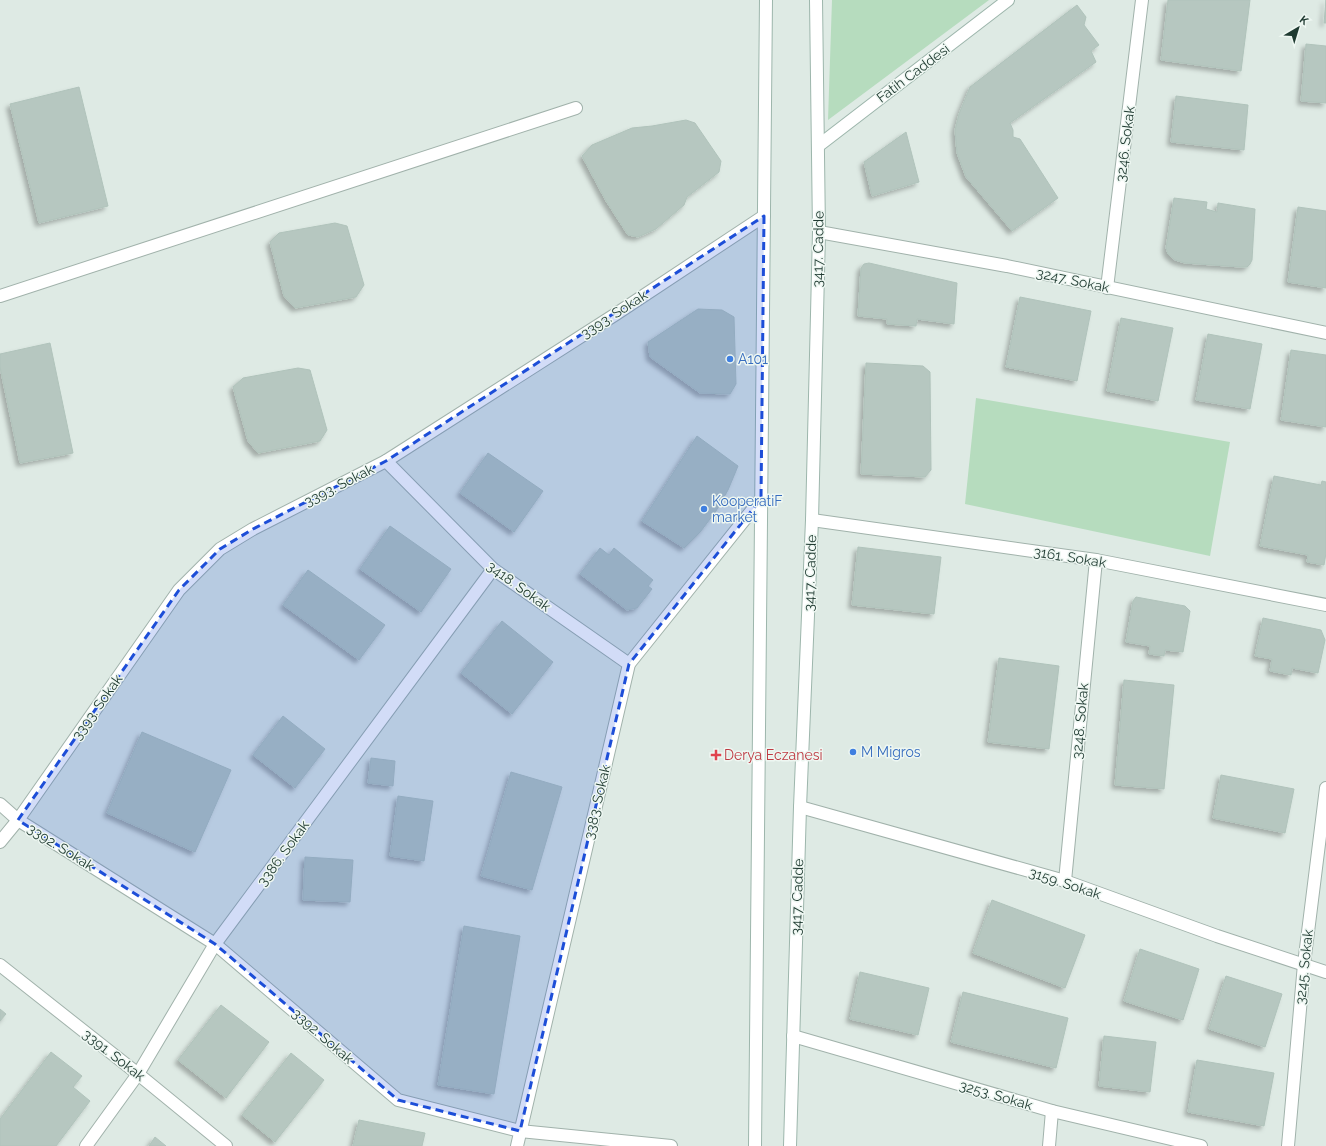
<svg xmlns="http://www.w3.org/2000/svg" width="1326" height="1146" font-family="Raleway,sans-serif">
<style>
.green{fill:#b6dcbe}
.building{fill:#b6c7c0;stroke:#b0c3bb;filter:url(#shadow)}
.lines{fill:none;stroke-linecap:round;stroke-linejoin:round}
.street-casing{stroke:#a1b2ab;stroke-width:14}
.secondary-casing{stroke:#9db6ac;stroke-width:14}
.street{stroke:#fff;stroke-width:12}
.secondary{stroke:#fff;stroke-width:12}
.marked{fill:#1d4ed8;fill-opacity:0.2;stroke:#1d4ed8;stroke-width:3;stroke-dasharray:8 5;stroke-linejoin:round}
.shop-dot{fill:#3f7fe0;stroke:#eef7f2;stroke-width:1.5}
.health-dot{fill:#e0444e;stroke:#eef7f2;stroke-width:1.5}
.labels{text-anchor:middle;stroke-width:3;stroke-linejoin:round;paint-order:stroke}
.street-label{font-size:14px;fill:#1f3a31;stroke:#eef7f2}
.shop-label{font-size:14px;fill:#366cbe;stroke:#eef7f2;text-anchor:start}
.health-label{font-size:14px;fill:#be3a42;stroke:#eef7f2;text-anchor:start}
</style>
<defs>
<filter id="shadow"><feDropShadow dx="-3.5" dy="3.5" stdDeviation="2" flood-color="#0004"/></filter>
</defs>
<rect width="100%" height="100%" fill="#deeae4"/>
<g class="green">
<path d="M832 0H989L828 120Z"/>
<path d="M976 398 1230 442 1210 556 965 504Z"/>
</g>
<g class="building">
<path d="M1168 0H1250L1241 71 1161 60Z"/>
<path d="M1326 0V23H1324Z"/>
<path d="M1077 5 1086 17 1084 25 1099 45 1091 51 1096 62 1010 123 1013 130V137L1020 139 1058 198 1012 231 966 177 957 153 955 130 959 114 970 87Z"/>
<path d="M1306 44 1326 46V103L1301 101Z"/>
<path d="M79 87 108 206 39 223 10 104Z"/>
<path d="M1176 96 1248 105 1244 150 1171 142Z"/>
<path d="M686 120 695 123 721 161 719 172 687 197 684 205 656 229 638 237 628 235 606 201 582 156 592 145 632 128 652 126Z"/>
<path d="M906 132 919 182 872 196 864 162Z"/>
<path d="M1174 198 1207 202 1206 209 1217 212 1218 203 1255 209 1252 260 1250 264 1247 267H1241L1185 263 1175 260 1168 254 1166 248Z"/>
<path d="M1298 207 1326 211V288L1288 282Z"/>
<path d="M335 223 347 226 364 285 356 297 295 308 284 296 270 242 279 233Z"/>
<path d="M869 263 957 283 954 324 917 319 916 326 887 324V319L858 316 861 268 864 264Z"/>
<path d="M1020 297 1091 311 1077 381 1006 367Z"/>
<path d="M698 309 722 310 734 317 736 384 730 394 700 393 650 357 648 342Z"/>
<path d="M1121 318 1173 328 1158 401 1107 391Z"/>
<path d="M1208 334 1262 344 1250 409 1196 400Z"/>
<path d="M50 343 73 453 20 463 0 367V354Z"/>
<path d="M1291 350 1326 355V427L1281 420Z"/>
<path d="M866 363 923 366 930 372 931 470 925 477 861 474Z"/>
<path d="M298 368 310 370 327 430 320 441 258 453 248 441 233 387 243 378Z"/>
<path d="M697 436 738 466 728 490 716 511 701 531 684 548 642 521Z"/>
<path d="M488 453 543 491 514 532 460 493Z"/>
<path d="M1274 476 1321 485 1322 481 1326 482V553L1324 565 1307 562 1308 555 1260 546Z"/>
<path d="M390 526 451 569 421 612 360 569Z"/>
<path d="M858 547 941 557 934 614 852 605Z"/>
<path d="M600 548 609 555 614 548 653 580 648 586 652 589 637 608 627 610 580 574Z"/>
<path d="M308 570 385 625 359 660 283 605Z"/>
<path d="M1136 597 1185 606 1190 611 1183 652 1165 650 1164 656 1149 654 1150 646 1126 642 1133 601Z"/>
<path d="M1263 618 1321 630 1325 640 1318 673 1292 668 1291 675 1270 671 1272 659 1255 656Z"/>
<path d="M502 621 553 662 512 714 461 673Z"/>
<path d="M999 658 1059 666 1049 749 988 742Z"/>
<path d="M1124 680 1174 685 1164 789 1115 785Z"/>
<path d="M283 716 325 749 295 788 253 755Z"/>
<path d="M142 732 231 770 195 852 107 813Z"/>
<path d="M371 758 395 761 393 786 368 783Z"/>
<path d="M511 772 562 787 532 890 481 876Z"/>
<path d="M1221 775 1294 789 1285 833 1213 818Z"/>
<path d="M398 796 433 801 424 861 390 856Z"/>
<path d="M305 857 353 860 350 902 303 900Z"/>
<path d="M992 900 1085 935 1065 988 973 953Z"/>
<path d="M464 926 520 936 494 1094 438 1085Z"/>
<path d="M1140 949 1199 969 1183 1020 1124 1001Z"/>
<path d="M860 972 929 988 918 1035 850 1019Z"/>
<path d="M1226 976 1282 994 1265 1047 1209 1029Z"/>
<path d="M963 992 1068 1018 1056 1068 951 1042Z"/>
<path d="M221 1005 269 1042 226 1098 178 1060Z"/>
<path d="M0 1009 6 1014 0 1021Z"/>
<path d="M1104 1036 1156 1042 1150 1092 1099 1086Z"/>
<path d="M51 1052 82 1076 73 1087 90 1101 56 1146H0V1119Z"/>
<path d="M291 1053 324 1080 275 1142 242 1115Z"/>
<path d="M1197 1060 1274 1073 1264 1126 1188 1112Z"/>
<path d="M359 1120 425 1133 422 1146H353Z"/>
<path d="M155 1137 166 1146H149Z"/>
</g>
<g class="lines">
<g class="street-casing">
<g id="street">
<path d="M819 232 1007 266 1326 333"/>
<path d="M1107 288 1142 0"/>
<path d="M0 296 576 108"/>
<path d="M386 461 493 569 629 664"/>
<path d="M812 520 1096 560 1326 605"/>
<path d="M0 804 18 820 215 944 398 1100 520 1131 671 1146"/>
<path d="M800 807 1065 881 1217 936 1326 972"/>
<path d="M0 842 18 820 179 590 220 549 253 529 386 461 616 314 764 216"/>
<path d="M1065 881 1096 560"/>
<path d="M0 965 138 1074 226 1146"/>
<path d="M793 1036 1052 1111 1201 1146"/>
<path d="M86 1146 138 1074 215 944 493 569"/>
<path d="M517 1146 629 664 761 499"/>
<path d="M1049 1146 1052 1111"/>
<path d="M1288 1146 1304 964 1326 788"/>
</g>
</g>
<g class="secondary-casing">
<g id="secondary">
<path d="M818 146 1008 0"/>
<path d="M755 1146 766 0"/>
<path d="M790 1146 800 807 812 520 819 232 816 0"/>
</g>
</g>
<use href="#street" class="street"/>
<use href="#secondary" class="secondary"/>
</g>
<path class="marked" d="M764 216 761 499 629 664 520 1131 398 1100 215 944 18 820 179 590 220 549 253 529 386 461Z"/>
<g class="shop-dot">
<circle cx="730" cy="359" r="4"/>
<circle cx="704" cy="509" r="4"/>
<circle cx="853" cy="752" r="4"/>
</g>
<path class="health-dot" d="M714 749h4v4h4v4h-4v4h-4v-4h-4v-4h4z"/>
<g class="labels">
<g class="street-label">
<text transform="translate(913 73) rotate(-37)" y="5">Fatih Caddesi</text>
<text transform="translate(1125 144) rotate(-83)" y="5">3246. Sokak</text>
<text transform="translate(818 249) rotate(-89)" y="5">3417. Cadde</text>
<text transform="translate(1073 280) rotate(12)" y="5">3247. Sokak</text>
<text transform="translate(614 314) rotate(-33)" y="5">3393. Sokak</text>
<text transform="translate(339 485) rotate(-27)" y="5">3393. Sokak</text>
<text transform="translate(1070 557) rotate(9)" y="5">3161. Sokak</text>
<text transform="translate(810 573) rotate(-88)" y="5">3417. Cadde</text>
<text transform="translate(519 586) rotate(36)" y="5">3418. Sokak</text>
<text transform="translate(97 707) rotate(-55)" y="5">3393. Sokak</text>
<text transform="translate(1080 721) rotate(-85)" y="5">3248. Sokak</text>
<text transform="translate(597 802) rotate(-77)" y="5">3383. Sokak</text>
<text transform="translate(61 847) rotate(32)" y="5">3392. Sokak</text>
<text transform="translate(283 853) rotate(-54)" y="5">3386. Sokak</text>
<text transform="translate(1065 883) rotate(18)" y="5">3159. Sokak</text>
<text transform="translate(797 897) rotate(-88)" y="5">3417. Cadde</text>
<text transform="translate(1304 967) rotate(-84)" y="5">3245. Sokak</text>
<text transform="translate(323 1036) rotate(41)" y="5">3392. Sokak</text>
<text transform="translate(114 1055) rotate(38)" y="5">3391. Sokak</text>
<text transform="translate(996 1095) rotate(16)" y="5">3253. Sokak</text>
</g>
<g class="shop-label">
<text x="738" y="364">A101</text>
<text x="712" y="506">KooperatiF<tspan x="712" dy="16">market</tspan></text>
<text x="861" y="757">M Migros</text>
</g>
<g class="health-label">
<text x="724" y="760">Derya Eczanesi</text>
</g>
</g>
<g transform="translate(1298 28) rotate(38)" stroke="#eef7f2" stroke-width="3" paint-order="stroke">
<path d="M0-3L7 15L0 10L-7 15Z" fill="#1f3a31"/>
<text y="-6" font-size="11" font-weight="bold" text-anchor="middle" fill="#1f3a31">K</text>
</g>
</svg>
